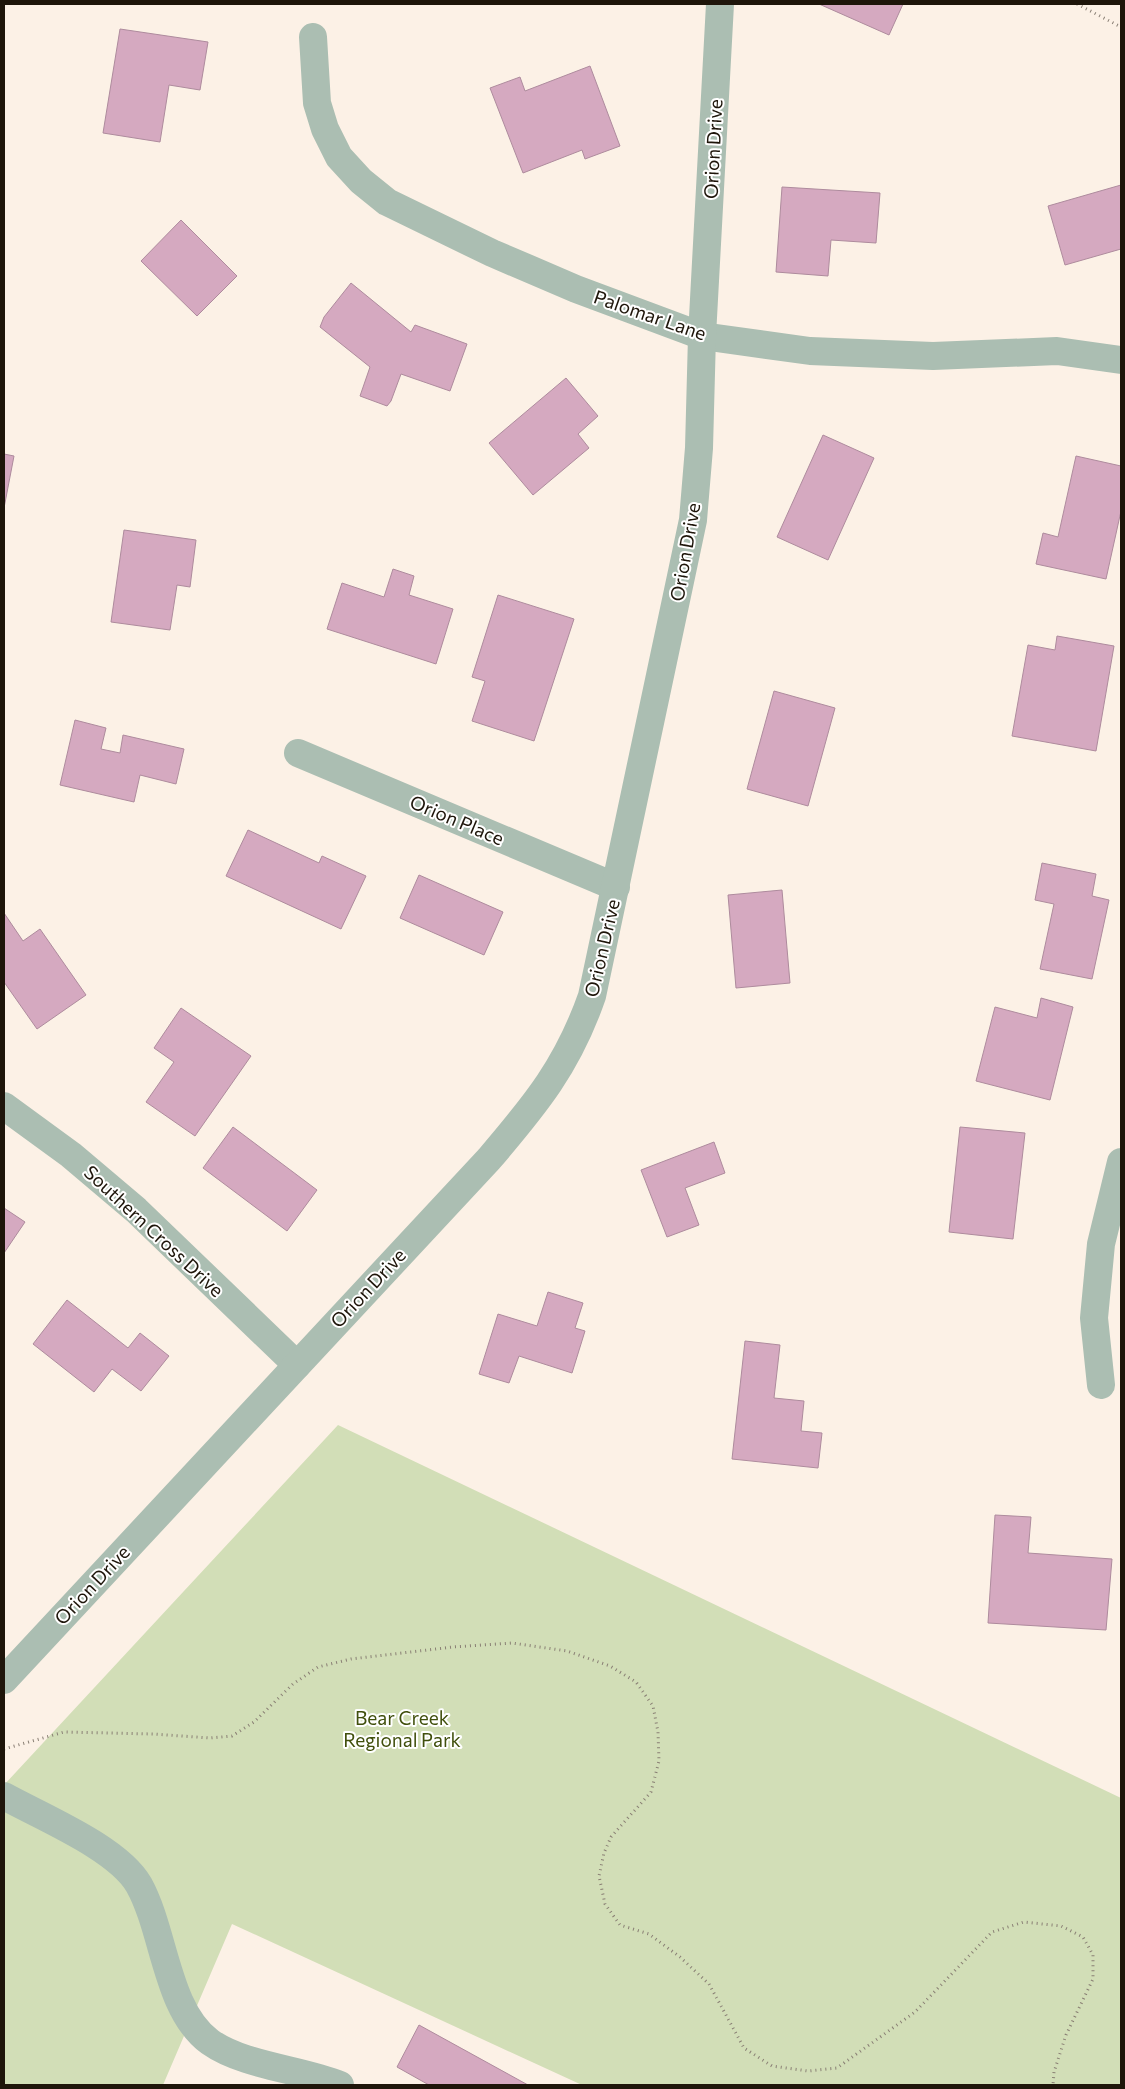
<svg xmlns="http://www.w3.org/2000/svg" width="1125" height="2089" font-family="Commissioner,sans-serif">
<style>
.green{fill:#d2deb7}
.building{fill:#d5a9c0;stroke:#ae8b9d}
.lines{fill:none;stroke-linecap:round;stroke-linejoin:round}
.path{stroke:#897f74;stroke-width:3;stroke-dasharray:1 4;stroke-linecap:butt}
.minor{stroke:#abbeb2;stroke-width:28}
.labels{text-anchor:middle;stroke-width:4;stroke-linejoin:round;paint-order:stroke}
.street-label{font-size:19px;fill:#1e150a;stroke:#fff}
.park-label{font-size:19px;fill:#404f0c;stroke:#fff}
</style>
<rect width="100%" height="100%" fill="#fcf1e6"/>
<path class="green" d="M338 1425 1121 1798V2085H582L232 1924 163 2085H4V1785Z"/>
<g class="building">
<path d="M819 4H903L889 35Z"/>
<path d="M120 29 208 42 200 90 169 85 160 142 103 133Z"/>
<path d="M590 66 620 146 585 159 582 150 523 173 490 88 520 77 525 91Z"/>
<path d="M1121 185V249L1065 265 1048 206Z"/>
<path d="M782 187 880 193 876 243 831 240 828 276 776 272Z"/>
<path d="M181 220 237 276 197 316 141 261Z"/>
<path d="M351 283 411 332 415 325 467 344 450 391 401 374 391 401 387 406 360 396 370 367 320 327 324 317Z"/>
<path d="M566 378 598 416 578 434 589 448 533 495 489 443Z"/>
<path d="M823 435 874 458 828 560 777 537Z"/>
<path d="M4 454 14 456 4 508Z"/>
<path d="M1076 456 1121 466V511L1106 579 1036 564 1043 533 1058 537Z"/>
<path d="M124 530 196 540 190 587 177 585 170 630 111 622Z"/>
<path d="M393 569 414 576 409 595 453 609 436 664 327 629 342 583 384 597Z"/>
<path d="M498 595 574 619 534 741 472 721 485 681 472 677Z"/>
<path d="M1057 636 1114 646 1096 751 1012 736 1028 645 1055 650Z"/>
<path d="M774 691 835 708 808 806 747 789Z"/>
<path d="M75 720 106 728 101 749 120 753 123 735 184 749 176 784 140 775 134 802 60 785Z"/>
<path d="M248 830 319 863 322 856 366 876 341 929 226 876Z"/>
<path d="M1042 863 1096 874 1092 896 1109 900 1092 979 1040 969 1054 904 1035 900Z"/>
<path d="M419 875 503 912 484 955 400 918Z"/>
<path d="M782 890 790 983 736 988 728 895Z"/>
<path d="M4 913 23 941 40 929 86 995 37 1029 4 982Z"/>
<path d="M1041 998 1073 1007 1050 1100 976 1081 995 1007 1037 1018Z"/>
<path d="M181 1008 251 1056 195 1136 146 1102 174 1062 154 1048Z"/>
<path d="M233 1127 317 1190 287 1231 203 1168Z"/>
<path d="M960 1127 1025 1133 1013 1239 949 1232Z"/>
<path d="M714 1142 725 1173 685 1188 699 1225 667 1237 641 1170Z"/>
<path d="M4 1208 25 1222 4 1253Z"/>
<path d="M548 1292 583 1303 575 1328 585 1331 572 1373 519 1356 509 1383 479 1374 498 1314 537 1326Z"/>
<path d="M67 1300 128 1348 140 1333 169 1356 141 1391 112 1369 94 1392 33 1344Z"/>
<path d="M745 1341 780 1345 774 1398 804 1401 801 1431 822 1433 818 1468 732 1459Z"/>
<path d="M995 1515 1031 1517 1028 1553 1112 1559 1106 1630 988 1623Z"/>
<path d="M419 2025 528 2085H429L397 2067Z"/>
</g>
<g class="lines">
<g class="path">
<path d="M1077 4 1121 27"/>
<path d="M4 1749 64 1732 153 1734 210 1738 232 1736 254 1722 293 1684 318 1667 351 1659 453 1647 512 1643 567 1651 610 1666 636 1682 653 1706 658 1732 659 1761 651 1792 611 1837 604 1853 599 1876 605 1904 620 1925 649 1934 680 1957 709 1984 744 2048 772 2066 808 2071 837 2068 915 2012 992 1932 1024 1922 1061 1926 1083 1937 1093 1955V1979L1066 2035 1054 2072 1053 2085"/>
</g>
<g class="minor">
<path d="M313 37 317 103 325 129 339 157 361 181 387 202 492 253 576 289 702 336 810 351 933 356 1057 351 1121 360"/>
<path d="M298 753 616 887"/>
<path d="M4 1106 71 1155 136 1210 297 1365"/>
<path d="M1101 1385 1094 1318 1101 1244 1121 1162"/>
<path d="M4 1680 489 1159C536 1104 568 1065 592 996L693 520 699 448 702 336 720 4"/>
<path d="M4 1796C42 1817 118 1848 139 1885 165 1932 166 2010 210 2042 244 2066 300 2069 340 2085"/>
</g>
</g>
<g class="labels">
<g class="street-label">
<text transform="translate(713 149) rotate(-87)" y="7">Orion Drive</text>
<text transform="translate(650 315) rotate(19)" y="7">Palomar Lane</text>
<text transform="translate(685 552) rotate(-80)" y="7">Orion Drive</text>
<text transform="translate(457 820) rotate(23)" y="7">Orion Place</text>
<text transform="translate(602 948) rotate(-77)" y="7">Orion Drive</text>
<text transform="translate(154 1231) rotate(43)" y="7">Southern Cross Drive</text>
<text transform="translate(368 1288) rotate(-47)" y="7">Orion Drive</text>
<text transform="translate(92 1585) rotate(-47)" y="7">Orion Drive</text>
</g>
<g class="park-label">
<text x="402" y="1725">Bear Creek<tspan x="402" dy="22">Regional Park</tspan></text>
</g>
</g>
<rect width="1125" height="2089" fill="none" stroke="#1e150a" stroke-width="10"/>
</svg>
